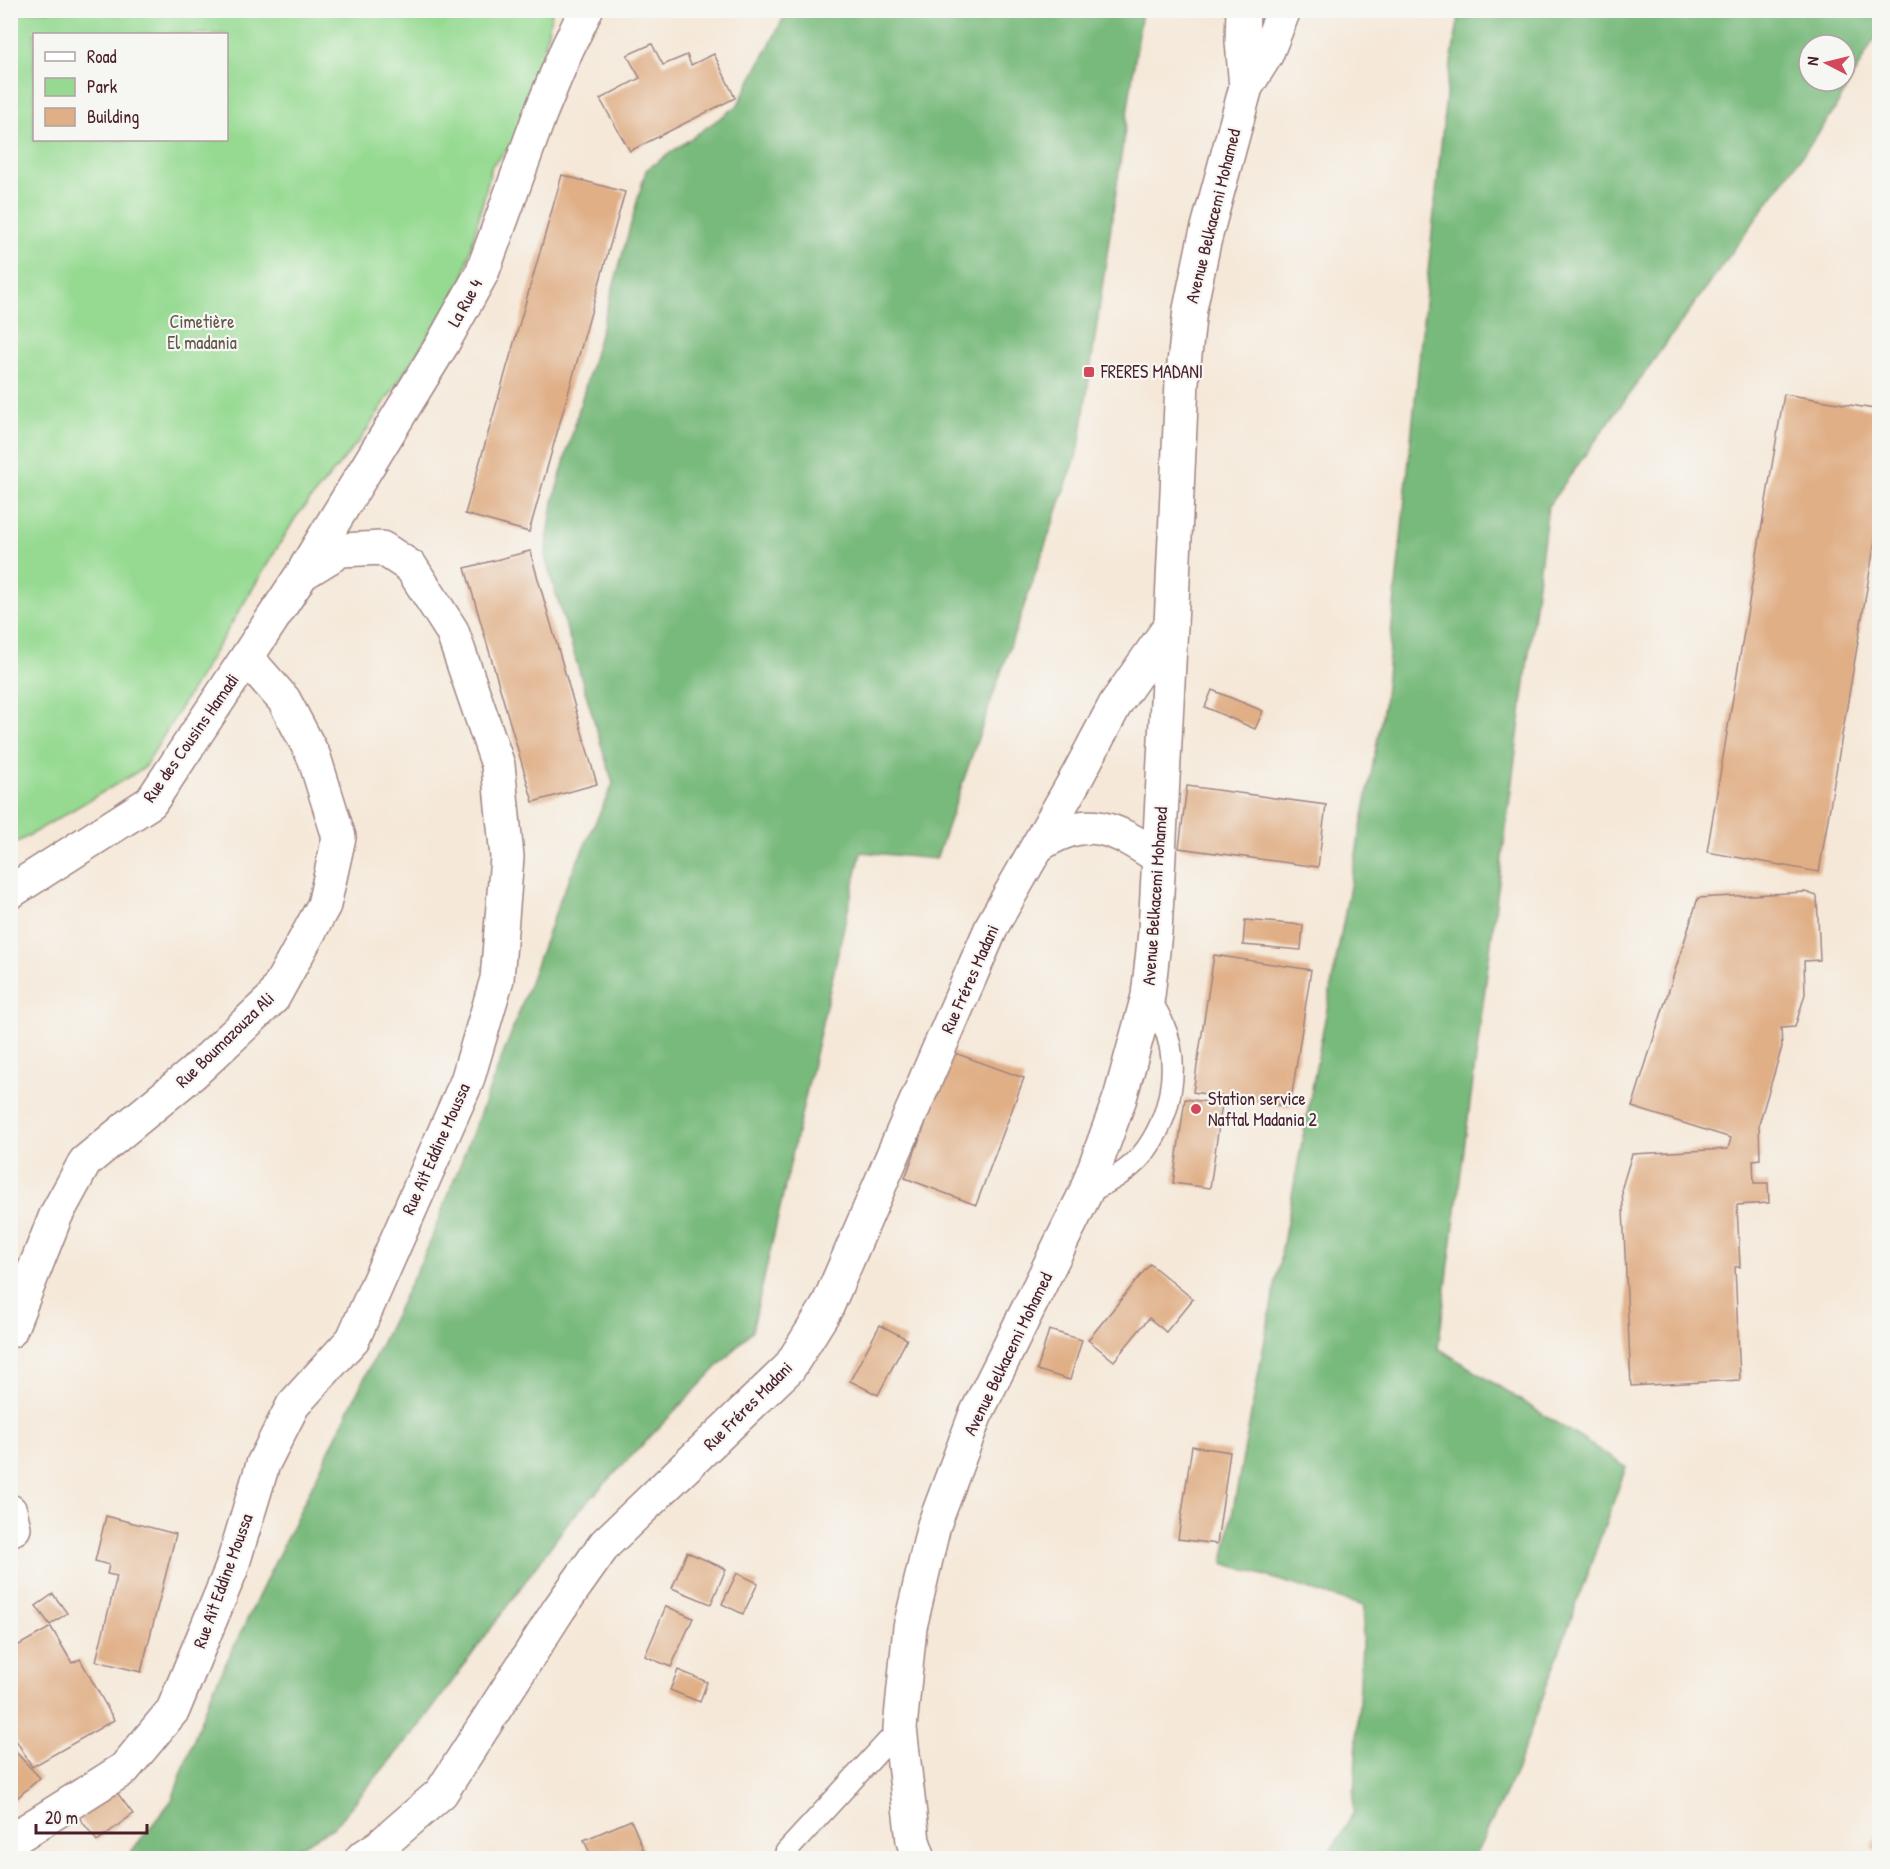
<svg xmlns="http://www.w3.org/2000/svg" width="1890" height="1869" font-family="'Patrick Hand',sans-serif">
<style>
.green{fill:#96da92;stroke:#707c5e;stroke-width:1.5;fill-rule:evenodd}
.forest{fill:#78ba7c;stroke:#616c54;stroke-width:1.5;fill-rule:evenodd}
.building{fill:#e0af86}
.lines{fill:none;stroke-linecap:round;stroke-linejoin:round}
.service-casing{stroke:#a08482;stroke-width:24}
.minor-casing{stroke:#a08482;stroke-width:36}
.tertiary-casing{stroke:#a08482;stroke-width:36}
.secondary-casing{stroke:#a08482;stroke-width:36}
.primary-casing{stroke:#a08482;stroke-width:36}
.service{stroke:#fff;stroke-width:21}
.minor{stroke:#fff;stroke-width:33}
.tertiary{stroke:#fff;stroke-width:33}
.secondary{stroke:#fff;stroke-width:33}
.primary{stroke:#fff;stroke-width:33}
.poi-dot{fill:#d1495b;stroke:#f6f6f2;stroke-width:2}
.labels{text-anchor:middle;stroke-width:4.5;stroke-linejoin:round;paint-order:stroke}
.street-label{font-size:18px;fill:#4a1f2b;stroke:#f6f6f2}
.park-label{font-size:18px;fill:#61574a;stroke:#f6f6f2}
.poi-label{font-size:18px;fill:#4a1f2b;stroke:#f6f6f2;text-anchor:start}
</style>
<rect width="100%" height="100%" fill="#f6f6f2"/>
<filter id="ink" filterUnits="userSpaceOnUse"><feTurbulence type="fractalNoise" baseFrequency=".0167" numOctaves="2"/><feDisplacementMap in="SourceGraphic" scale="12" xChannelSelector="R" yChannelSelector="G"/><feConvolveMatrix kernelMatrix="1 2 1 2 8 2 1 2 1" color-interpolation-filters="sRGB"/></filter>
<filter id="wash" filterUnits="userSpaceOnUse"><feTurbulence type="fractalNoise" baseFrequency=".008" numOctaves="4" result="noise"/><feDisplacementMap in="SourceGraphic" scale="24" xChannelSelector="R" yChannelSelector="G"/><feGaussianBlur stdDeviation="1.35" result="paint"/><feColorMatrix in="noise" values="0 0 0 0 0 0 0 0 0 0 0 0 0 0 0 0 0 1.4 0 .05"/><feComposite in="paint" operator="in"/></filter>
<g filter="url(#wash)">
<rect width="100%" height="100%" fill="#f5e8d8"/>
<path class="green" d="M10 11H552L528 129 492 165 462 284 362 437 296 517 144 768 11 846ZM34 34H226V140H34Z"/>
<g class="forest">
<path d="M788 10 1142 11 1079 448 936 859 861 852 752 1331 569 1521 425 1719 333 1828 280 1858H126L172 1800 208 1700 428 1247 511 1034 561 897 613 784 545 557 553 502 646 170 737 106Z"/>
<path d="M1460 11 1879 10V30L1832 114 1548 506 1438 1348 1626 1467 1516 1771 1474 1858H1327L1353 1814 1364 1606 1223 1563 1384 705 1447 86ZM1809 45H1845V81H1809Z"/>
</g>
<g id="blocks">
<g class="building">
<path d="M652 44 663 65 687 55 691 65 714 54 735 98 630 151 600 99 640 78 627 55Z"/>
<path d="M562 175 625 192 529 532 465 514Z"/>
<path d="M1784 394 1880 410V511L1819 872 1707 852Z"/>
<path d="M530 551 597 784 533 802 465 568Z"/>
<path d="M1212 690 1263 711 1255 729 1205 707Z"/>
<path d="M1187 786 1326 805 1318 867 1179 848Z"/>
<path d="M1805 892 1817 896 1820 960 1804 961 1805 994 1795 1027 1781 1028 1782 1047 1759 1124 1760 1159 1753 1160 1754 1183H1768L1769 1203 1737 1205 1740 1267H1735L1740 1380 1631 1386 1622 1187 1632 1154 1728 1149 1731 1138 1632 1107 1698 898Z"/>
<path d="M1245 920 1303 925 1301 950 1243 945Z"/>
<path d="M1214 955 1311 970 1290 1107 1193 1092Z"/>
<path d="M952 1052 1024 1078 976 1205 905 1178Z"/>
<path d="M1185 1099 1222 1104 1210 1188 1173 1183Z"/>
<path d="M1150 1264 1193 1299 1166 1332 1149 1318 1114 1361 1088 1340Z"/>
<path d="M880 1325 907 1339 878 1395 850 1381Z"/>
<path d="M1049 1330 1082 1340 1070 1380 1037 1370Z"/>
<path d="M1192 1446 1230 1452 1217 1544 1178 1539Z"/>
<path d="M106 1516 176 1534 141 1672 96 1661 117 1576 107 1574 109 1565 95 1561Z"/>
<path d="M687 1552 726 1569 711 1604 672 1588Z"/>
<path d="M737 1573 758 1583 743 1614 722 1604Z"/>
<path d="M53 1594 67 1613 50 1625 36 1606Z"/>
<path d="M666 1606 693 1618 671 1667 645 1656Z"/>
<path d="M51 1627 72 1663 80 1659 114 1720 32 1767 10 1730V1650Z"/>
<path d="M678 1670 707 1682 700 1702 670 1690Z"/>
<path d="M10 1746 40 1778 10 1804Z"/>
<path d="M110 1783 133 1814 97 1841 74 1811Z"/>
<path d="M631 1820 647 1858H592L584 1840Z"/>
<path d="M1879 1825H1880V1852L1871 1849Z"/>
</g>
</g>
</g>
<g filter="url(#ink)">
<use href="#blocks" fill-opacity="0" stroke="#a08482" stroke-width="1.5"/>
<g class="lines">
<g class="service-casing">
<g id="service">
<path d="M1085 1194C1106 1183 1127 1173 1142 1155 1170 1120 1182 1066 1163 1024 1159 1014 1153 1005 1148 996"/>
<path d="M787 1858 786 1852 900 1728"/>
</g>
</g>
<g class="minor-casing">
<g id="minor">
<path d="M306 567 443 343 482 273 540 114 567 49 586 10"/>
<path d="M10 892 151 802 302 574 341 550 382 548 411 567 452 631 498 765 507 857 497 979 467 1081 353 1339 293 1405 263 1464 231 1570 173 1710 124 1769 10 1841"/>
<path d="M10 1331 56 1215 85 1162 193 1073 273 998 324 905 339 837 314 757 284 700 247 658"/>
<path d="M10 1511 14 1528 10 1530"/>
</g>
</g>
<g class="tertiary-casing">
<g id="tertiary">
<path d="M1038 846C1087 813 1114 828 1158 857"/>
<path d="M362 1858 380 1846 441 1793 559 1609 605 1544 789 1368 827 1307 993 924 1078 775 1116 703 1171 625"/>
</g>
</g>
<g class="secondary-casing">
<path id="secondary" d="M1243 10 1242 41 1246 87"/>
</g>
<g class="primary-casing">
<path id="primary" d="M919 1858 913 1841 900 1728 910 1627 934 1525 975 1416 1085 1194 1120 1098 1148 996 1155 932 1171 625 1182 382 1190 309 1204 242 1246 87 1266 55 1284 10"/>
</g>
<use href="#service" class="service"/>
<use href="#minor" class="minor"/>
<use href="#tertiary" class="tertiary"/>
<use href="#secondary" class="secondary"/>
<use href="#primary" class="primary"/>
</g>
</g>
<g class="poi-dot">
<rect x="1083" y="366" width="12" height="12" rx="3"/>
<circle cx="1196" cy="1109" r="6"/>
</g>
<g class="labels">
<g class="street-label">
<text transform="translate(1213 216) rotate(-76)" y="6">Avenue Belkacemi Mohamed</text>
<text transform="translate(465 303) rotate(-61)" y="6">La Rue 4</text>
<text transform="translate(191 738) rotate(-55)" y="6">Rue des Cousins Hamadi</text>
<text transform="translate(1155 896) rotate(-86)" y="6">Avenue Belkacemi Mohamed</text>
<text transform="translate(970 979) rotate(-66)" y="6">Rue Fréres Madani</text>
<text transform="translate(225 1040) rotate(-44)" y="6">Rue Boumazouza Ali</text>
<text transform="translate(436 1149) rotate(-66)" y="6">Rue Aït Eddine Moussa</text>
<text transform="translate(1008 1354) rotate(-64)" y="6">Avenue Belkacemi Mohamed</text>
<text transform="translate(748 1406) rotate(-45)" y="6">Rue Fréres Madani</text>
<text transform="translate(223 1581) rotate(-70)" y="6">Rue Aït Eddine Moussa</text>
</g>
<g class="park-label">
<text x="202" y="328">Cimetière<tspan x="202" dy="21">El madania</tspan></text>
</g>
<g class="poi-label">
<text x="1101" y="378">FRERES MADANI</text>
<text x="1208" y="1105">Station service<tspan x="1208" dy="21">Naftal Madania 2</tspan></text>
</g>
</g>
<rect width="1890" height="1869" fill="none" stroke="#f6f6f2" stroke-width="36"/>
<rect x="33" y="33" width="195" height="108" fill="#f6f6f2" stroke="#b1a0a2" stroke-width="1.5"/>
<rect x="45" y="52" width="30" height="9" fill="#ffffff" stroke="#b1a0a2" stroke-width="1.5"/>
<text x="87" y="63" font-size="18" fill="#4a1f2b">Road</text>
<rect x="45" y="78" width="30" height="18" fill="#96da92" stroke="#b1a0a2" stroke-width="1.5"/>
<text x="87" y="93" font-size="18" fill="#4a1f2b">Park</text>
<rect x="45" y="108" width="30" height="18" fill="#e0af86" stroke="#b1a0a2" stroke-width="1.5"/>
<text x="87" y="123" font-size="18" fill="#4a1f2b">Building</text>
<g transform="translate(1827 63) rotate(277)"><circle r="28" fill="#f6f6f2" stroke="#b1a0a2" stroke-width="1.5"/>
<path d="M0-4.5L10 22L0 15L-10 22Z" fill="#d1495b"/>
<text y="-9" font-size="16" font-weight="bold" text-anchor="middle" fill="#4a1f2b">N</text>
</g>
<path d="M36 1824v9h111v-9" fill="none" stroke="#4a1f2b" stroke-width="3"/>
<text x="45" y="1824" font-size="18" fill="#4a1f2b" stroke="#f6f6f2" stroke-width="4.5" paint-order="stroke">20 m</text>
</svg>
